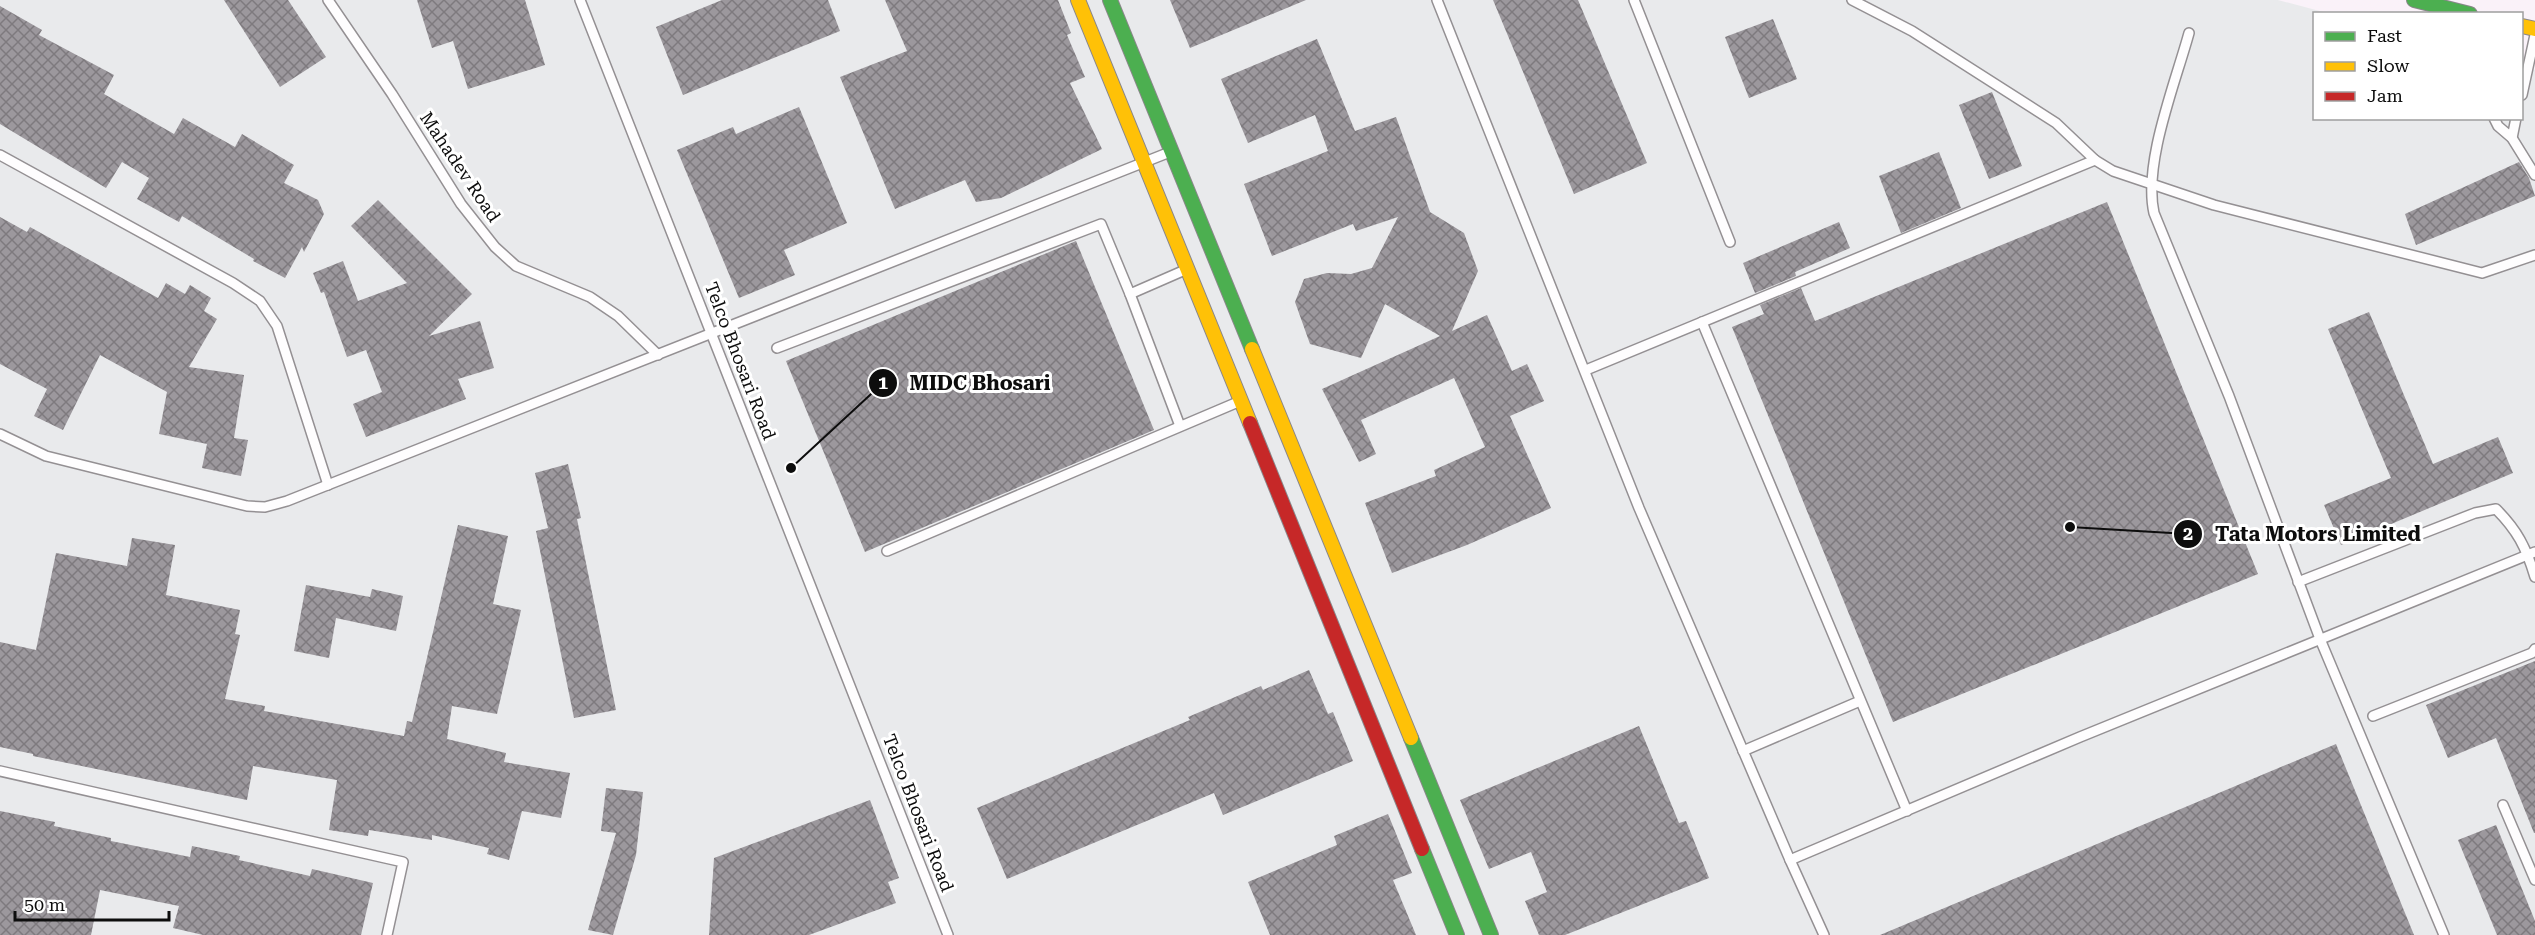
<svg xmlns="http://www.w3.org/2000/svg" width="2535" height="935" font-family="'Roboto Serif',serif">
<style>
.industrial{fill:#e9eaec}
.building{fill:url(#building-cross-hatch)}
.lines{fill:none;stroke-linecap:round;stroke-linejoin:round}
.lane-casing{stroke:#949093;stroke-width:12}
.fast-casing{stroke:#8a878a;stroke-width:16}
.slow-casing{stroke:#8a878a;stroke-width:16}
.jam-casing{stroke:#8a878a;stroke-width:16}
.lane{stroke:#fefdfe;stroke-width:9}
.fast{stroke:#4caf50;stroke-width:14}
.slow{stroke:#ffc107;stroke-width:14}
.jam{stroke:#c62828;stroke-width:14}
.labels{text-anchor:middle;stroke-width:6;stroke-linejoin:round;paint-order:stroke}
.street-label{font-size:18px;fill:#0d0d0d;stroke:#fff}
.leader{fill:none;stroke:#0d0d0d;stroke-width:2}
.callout-dot{fill:#0d0d0d;stroke:#fff;stroke-width:2}
.mark-label{font-size:18px;text-anchor:middle;font-weight:bold;fill:#fff}
.callout-label{font-size:20px;text-anchor:middle;font-weight:bold;fill:#0d0d0d;stroke:#fff;stroke-width:6;stroke-linejoin:round;paint-order:stroke}
</style>
<defs>
<pattern id="building-cross-hatch" width="8" height="8" patternUnits="userSpaceOnUse" patternTransform="scale(1.5)"><rect width="8" height="8" fill="#9c989d"/><path d="M0 0l8 8M0 8l8-8" fill="none" stroke="#7e7a7e"/></pattern>
</defs>
<rect width="100%" height="100%" fill="#faf2f9"/>
<path class="industrial" d="M0 0H2278L2327 13 2314 14V118H2522V66L2535 70V935H0Z"/>
<g class="building">
<path d="M224 0H288L326 57 280 87Z"/>
<path d="M417 0H525L545 65 468 89 453 41 432 48Z"/>
<path d="M722 0H828L840 31 683 95 656 27Z"/>
<path d="M885 0H1058L1071 33 1067 35 1085 77 1070 83 1102 149 1001 198 976 202 965 180 895 209 840 77 907 51Z"/>
<path d="M1170 0H1306L1190 48Z"/>
<path d="M1493 0H1578L1647 163 1574 194Z"/>
<path d="M0 6 42 30 39 35 114 75 104 94 174 134 183 118 235 147 242 134 294 165 284 183 318 200 324 214 304 252 302 247 285 278 253 261 254 259 182 216 179 222 137 199 149 178 122 162 106 188 0 124Z"/>
<path d="M1773 19 1797 79 1749 98 1725 37Z"/>
<path d="M1317 39 1355 131 1396 117 1430 212 1464 233 1478 271 1452 331 1487 315 1512 371 1527 364 1544 401 1510 416 1551 508 1467 545 1392 573 1365 503 1436 476 1434 470 1485 447 1454 378 1361 420 1376 454 1359 462 1322 389 1440 336 1385 304 1361 358 1310 344 1295 302 1304 279 1327 273 1351 274 1372 268 1398 217 1356 231 1353 224 1272 256 1244 184 1328 151 1315 115 1248 143 1221 79Z"/>
<path d="M1992 92 2022 166 1989 179 1959 105Z"/>
<path d="M799 107 847 223 784 250 795 275 739 298 677 150 733 127 736 134Z"/>
<path d="M1939 152 1961 208 1901 233 1879 176Z"/>
<path d="M2519 162 2529 178 2535 196 2416 245 2405 214Z"/>
<path d="M378 200 472 294 429 336 480 321 494 368 458 379 466 399 366 437 353 404 382 392 366 350 347 357 324 292 321 293 313 273 343 261 358 301 407 283 351 226Z"/>
<path d="M2107 202 2258 574 1893 722 1732 327 1764 314 1760 305 1801 288 1815 321Z"/>
<path d="M0 217 27 232 30 227 158 298 166 283 185 294 190 285 211 298 204 311 217 319 189 367 244 375 234 438 248 440 241 476 202 468 207 444 159 434 167 392 100 355 63 430 34 416 47 389 0 364Z"/>
<path d="M1839 222 1850 248 1795 272 1796 276 1755 293 1743 263Z"/>
<path d="M1076 241 1154 430 865 552 786 361Z"/>
<path d="M2369 312 2433 464 2498 437 2513 473 2341 545 2324 505 2391 478 2328 329Z"/>
<path d="M568 464 581 518 577 519 616 710 574 718 536 531 548 528 535 473Z"/>
<path d="M458 525 508 536 493 604 521 610 497 714 452 706 447 739 506 753 504 762 570 773 561 818 522 811 509 860 487 854 489 848 432 835V840L369 830 368 836 329 830 337 780 253 766 247 800 33 756V754L0 747V642L36 650 56 553 127 566 132 538 175 545 166 595 240 610 235 634 240 635 225 699 265 706 264 711 404 736 407 721 412 722Z"/>
<path d="M306 585 370 597 372 589 403 596 396 631 336 618 329 658 294 651Z"/>
<path d="M2535 661V833H2534L2496 738 2448 758 2426 705Z"/>
<path d="M1309 670 1328 714 1333 712 1353 761 1223 815 1214 793 1007 879 977 808 1190 720 1188 717 1261 686 1263 690Z"/>
<path d="M1639 726 1679 823 1686 821 1709 878 1565 935H1539L1525 901 1547 892 1531 852 1489 869 1460 800Z"/>
<path d="M2336 744 2414 935H1880Z"/>
<path d="M606 788 643 792 636 855 613 935 588 930 616 833 601 831Z"/>
<path d="M870 800 899 878 888 882 896 903 809 935H709L714 858Z"/>
<path d="M0 811 55 822 54 826 111 838V841L190 857 192 846 240 856 239 860 310 876 312 869 373 883 361 935H203L173 928 179 906 100 890 91 935H0Z"/>
<path d="M1388 814 1412 873 1393 880 1416 935H1270L1248 882 1337 845 1334 836Z"/>
<path d="M2496 825 2535 921V935H2497L2458 840Z"/>
</g>
<g class="lines">
<g class="lane-casing">
<g id="lane">
<path d="M328 0 392 94 461 204 495 247 516 266 590 297 618 316 658 355"/>
<path d="M580 0 948 935"/>
<path d="M1437 0 1639 508 1790 860"/>
<path d="M1634 0 1730 242"/>
<path d="M1852 0 1912 31 2056 123 2095 160 2113 171 2214 205 2482 273 2535 255"/>
<path d="M2189 33C2175 84 2143 163 2154 213L2229 396 2320 639 2444 935"/>
<path d="M2522 95 2535 35"/>
<path d="M2494 118 2498 126 2512 138 2535 175"/>
<path d="M2512 138 2516 118"/>
<path d="M0 155 233 283 260 301 277 326 328 485"/>
<path d="M1130 294 1180 426"/>
<path d="M1702 322 1907 811"/>
<path d="M777 348 1101 224 1130 294 1185 270"/>
<path d="M1586 370 2095 160"/>
<path d="M0 434 46 456 247 506 265 507 287 501 1170 152"/>
<path d="M887 551 1238 402"/>
<path d="M2298 582 2475 513 2496 509C2517 530 2526 547 2535 577"/>
<path d="M2373 716 2532 653 2535 649"/>
<path d="M1743 751 1860 701"/>
<path d="M0 771 403 862 387 935"/>
<path d="M2503 805 2535 880"/>
<path d="M1824 935 1790 860 2080 737 2535 552"/>
</g>
</g>
<g class="fast-casing">
<g id="fast">
<path d="M1110 0 1252 349"/>
<path d="M2414 0 2470 14"/>
<path d="M1411 738 1491 935"/>
<path d="M1422 849 1457 935"/>
</g>
</g>
<g class="slow-casing">
<g id="slow">
<path d="M1078 0 1250 423"/>
<path d="M2522 26 2535 29"/>
<path d="M1252 349 1411 738"/>
</g>
</g>
<g class="jam-casing">
<path id="jam" d="M1250 423 1422 849"/>
</g>
<use href="#lane" class="lane"/>
<use href="#fast" class="fast"/>
<use href="#slow" class="slow"/>
<use href="#jam" class="jam"/>
</g>
<g class="labels">
<g class="street-label">
<text transform="translate(460 167) rotate(56)" y="6">Mahadev Road</text>
<text transform="translate(740 361) rotate(69)" y="6">Telco Bhosari Road</text>
<text transform="translate(918 813) rotate(69)" y="6">Telco Bhosari Road</text>
</g>
</g>
<path class="leader" d="M791 468L883 383M2070 527L2188 534"/>
<g class="callout-dot">
<circle cx="791" cy="468" r="6"/>
<circle cx="2070" cy="527" r="6"/>
<circle cx="883" cy="383" r="15"/>
<circle cx="2188" cy="534" r="15"/>
</g>
<g class="mark-label">
<text x="883" y="389">1</text>
<text x="2188" y="540">2</text>
</g>
<g class="callout-label">
<text x="980" y="390">MIDC Bhosari</text>
<text x="2318" y="541">Tata Motors Limited</text>
</g>
<rect x="2313" y="12" width="210" height="108" fill="#ffffff" stroke="#9e9e9e" stroke-width="1.5"/>
<rect x="2325" y="32" width="30" height="9" fill="#4caf50" stroke="#9e9e9e" stroke-width="1.5"/>
<text x="2367" y="42" font-size="18" fill="#0d0d0d">Fast</text>
<rect x="2325" y="62" width="30" height="9" fill="#ffc107" stroke="#9e9e9e" stroke-width="1.5"/>
<text x="2367" y="72" font-size="18" fill="#0d0d0d">Slow</text>
<rect x="2325" y="92" width="30" height="9" fill="#c62828" stroke="#9e9e9e" stroke-width="1.5"/>
<text x="2367" y="102" font-size="18" fill="#0d0d0d">Jam</text>
<path d="M15 911v9h154v-9" fill="none" stroke="#0d0d0d" stroke-width="3"/>
<text x="24" y="911" font-size="18" fill="#0d0d0d" stroke="#ffffff" stroke-width="4.5" paint-order="stroke">50 m</text>
</svg>
